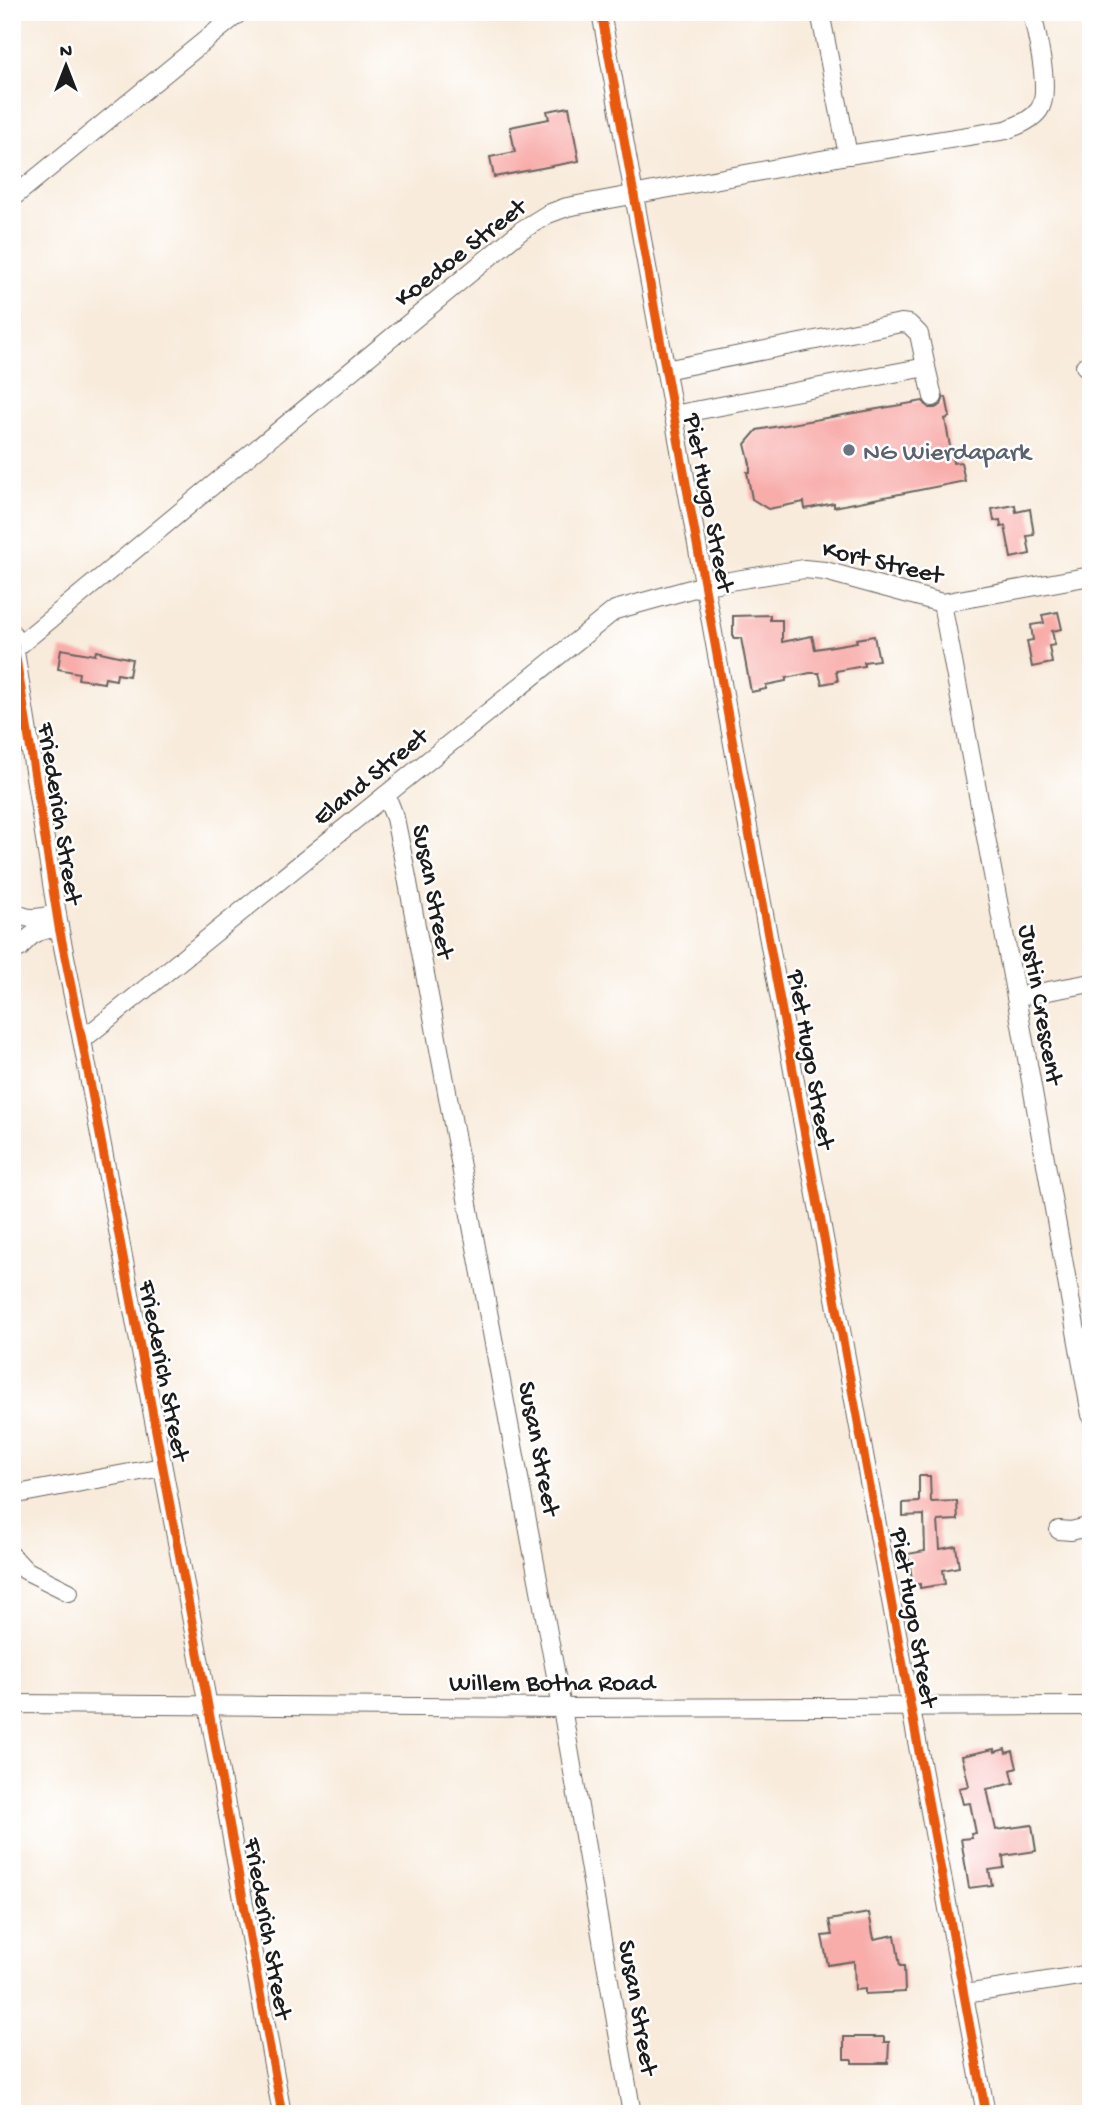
<svg xmlns="http://www.w3.org/2000/svg" width="1103" height="2126" font-family="'Gochi Hand',sans-serif">
<style>
.building{fill:#f8adab}
.lines{fill:none;stroke-linecap:round;stroke-linejoin:round}
.minor-casing{stroke:#69645f;stroke-width:20}
.minor{stroke:#fff;stroke-width:18}
.cycleway-casing{stroke:#fff;stroke-width:13}
.cycleway{stroke:#e8590c;stroke-width:9}
.worship-dot{fill:#6b7280;stroke:#fff;stroke-width:2.5}
.labels{text-anchor:middle;stroke-width:5;stroke-linejoin:round;paint-order:stroke}
.street-label{font-size:26px;fill:#1c1c1c;stroke:#fff}
.worship-label{font-size:26px;fill:#5b616d;stroke:#fff;text-anchor:start}
</style>
<rect width="100%" height="100%" fill="#fff"/>
<filter id="ink" filterUnits="userSpaceOnUse"><feTurbulence type="fractalNoise" baseFrequency=".0143" numOctaves="2"/><feDisplacementMap in="SourceGraphic" scale="14" xChannelSelector="R" yChannelSelector="G"/><feConvolveMatrix kernelMatrix="1 2 1 2 8 2 1 2 1" color-interpolation-filters="sRGB"/></filter>
<filter id="wash" filterUnits="userSpaceOnUse"><feTurbulence type="fractalNoise" baseFrequency=".00686" numOctaves="4" result="noise"/><feDisplacementMap in="SourceGraphic" scale="28" xChannelSelector="R" yChannelSelector="G"/><feGaussianBlur stdDeviation="1.57" result="paint"/><feColorMatrix in="noise" values="0 0 0 0 0 0 0 0 0 0 0 0 0 0 0 0 0 1.4 0 .05"/><feComposite in="paint" operator="in"/></filter>
<g filter="url(#wash)">
<rect width="100%" height="100%" fill="#f8ebdb"/>
<g id="blocks">
<g class="building">
<path d="M569 107 579 161 494 177 490 157 515 152 510 127 549 119 547 111Z"/>
<path d="M944 397H946L950 417 945 419 953 463 961 462 965 481 834 507V503L805 509 804 502 768 509 752 499 747 472H750V464L745 444 757 430 923 401 929 408H935L941 405Z"/>
<path d="M1015 505 1016 512 1030 509 1034 535 1027 536 1030 554 1011 558 1005 526 1001 527 1000 520 994 521 992 509Z"/>
<path d="M1058 612 1062 629 1052 631 1055 645 1049 646 1052 663 1032 667 1027 641 1033 640 1031 625 1044 623 1042 615Z"/>
<path d="M770 615V620H782V642L812 636 815 649 857 642 856 639 874 636 879 660 864 662V666L836 671 838 681 822 684 819 673H810L786 678V681L766 685V689L751 692 741 638H733V616Z"/>
<path d="M61 649 95 655 96 651 132 659 129 676 117 674 116 680 105 678 104 683 78 679 79 673 58 669Z"/>
<path d="M919 1476H930L931 1502 957 1501 958 1520 938 1521 940 1549 956 1546 959 1567 943 1570 945 1584 920 1588V1584L913 1585 908 1554 925 1551 924 1515 903 1516V1503L919 1502Z"/>
<path d="M994 1749 995 1752 1005 1749 1006 1753 1013 1751 1017 1768 1011 1770 1014 1783 987 1789 996 1830 1032 1825 1036 1851 1003 1856 1004 1868 989 1870 992 1885 969 1888 961 1839 972 1838 971 1834 976 1833 970 1803 963 1804 959 1788 969 1786 962 1756Z"/>
<path d="M869 1913 874 1939 895 1935 900 1966H904L905 1992 865 1994V1989L855 1990 854 1961 828 1965 822 1936 832 1935 829 1920Z"/>
<path d="M844 2037H884V2042H889L888 2063H852V2059H844Z"/>
</g>
</g>
</g>
<g filter="url(#ink)">
<use href="#blocks" fill-opacity="0" stroke="#69645f" stroke-width="2"/>
<g class="lines">
<g class="minor-casing">
<g id="minor">
<path d="M601 12 750 838 986 2114"/>
<path d="M820 12 848 155"/>
<path d="M12 198 240 12"/>
<path d="M1085 366 1091 365"/>
<path d="M926 367 933 397"/>
<path d="M665 370 901 323 909 324 919 334 926 367 673 415"/>
<path d="M942 603 1016 997 1091 1415"/>
<path d="M12 633 59 927 82 1040 208 1706 282 2114"/>
<path d="M12 651 522 230 548 214 567 207 848 155 1006 130C1018 125 1031 121 1039 110 1052 92 1036 34 1032 12"/>
<path d="M386 795 395 818 406 872 562 1708 632 2114"/>
<path d="M13 911C28 922 40 918 57 914"/>
<path d="M20 948C31 932 41 930 59 927"/>
<path d="M1016 997 1091 983"/>
<path d="M82 1040 615 610 705 585 804 569 825 571 942 603 1091 576"/>
<path d="M12 1495 162 1467"/>
<path d="M1059 1530 1071 1531 1091 1526"/>
<path d="M12 1556 25 1570 69 1592"/>
<path d="M12 1704 562 1708 1091 1706"/>
<path d="M965 1994 1091 1974"/>
</g>
</g>
<use href="#minor" class="minor"/>
<g class="cycleway-casing">
<g id="cycleway">
<path d="M601 12 750 838 986 2114"/>
<path d="M12 633 59 927 82 1040 208 1706 282 2114"/>
</g>
</g>
<use href="#cycleway" class="cycleway"/>
</g>
</g>
<circle class="worship-dot" cx="849" cy="450" r="7"/>
<g class="labels">
<g class="street-label">
<text transform="translate(459 251) rotate(-38)" y="9">Koedoe Street</text>
<text transform="translate(711 502) rotate(79)" y="9">Piet Hugo Street</text>
<text transform="translate(883 560) rotate(13)" y="9">Kort Street</text>
<text transform="translate(369 775) rotate(-39)" y="9">Eland Street</text>
<text transform="translate(62 813) rotate(81)" y="9">Friederich Street</text>
<text transform="translate(435 891) rotate(79)" y="9">Susan Street</text>
<text transform="translate(1043 1004) rotate(80)" y="9">Justin Crescent</text>
<text transform="translate(813 1059) rotate(80)" y="9">Piet Hugo Street</text>
<text transform="translate(166 1370) rotate(79)" y="9">Friederich Street</text>
<text transform="translate(541 1448) rotate(79)" y="9">Susan Street</text>
<text transform="translate(916 1617) rotate(80)" y="9">Piet Hugo Street</text>
<text x="552" y="1690">Willem Botha Road</text>
<text transform="translate(270 1928) rotate(80)" y="9">Friederich Street</text>
<text transform="translate(640 2007) rotate(80)" y="9">Susan Street</text>
</g>
<g class="worship-label">
<text x="863" y="459">NG Wierdapark</text>
</g>
</g>
<rect width="1103" height="2126" fill="none" stroke="#fff" stroke-width="42"/>
<g transform="translate(66 66)" stroke="#ffffff" stroke-width="5" paint-order="stroke">
<path d="M0-5L12 26L0 18L-12 26Z" fill="#1c1c1c"/>
<text y="-10" font-size="19" font-weight="bold" text-anchor="middle" fill="#1c1c1c">N</text>
</g>
</svg>
